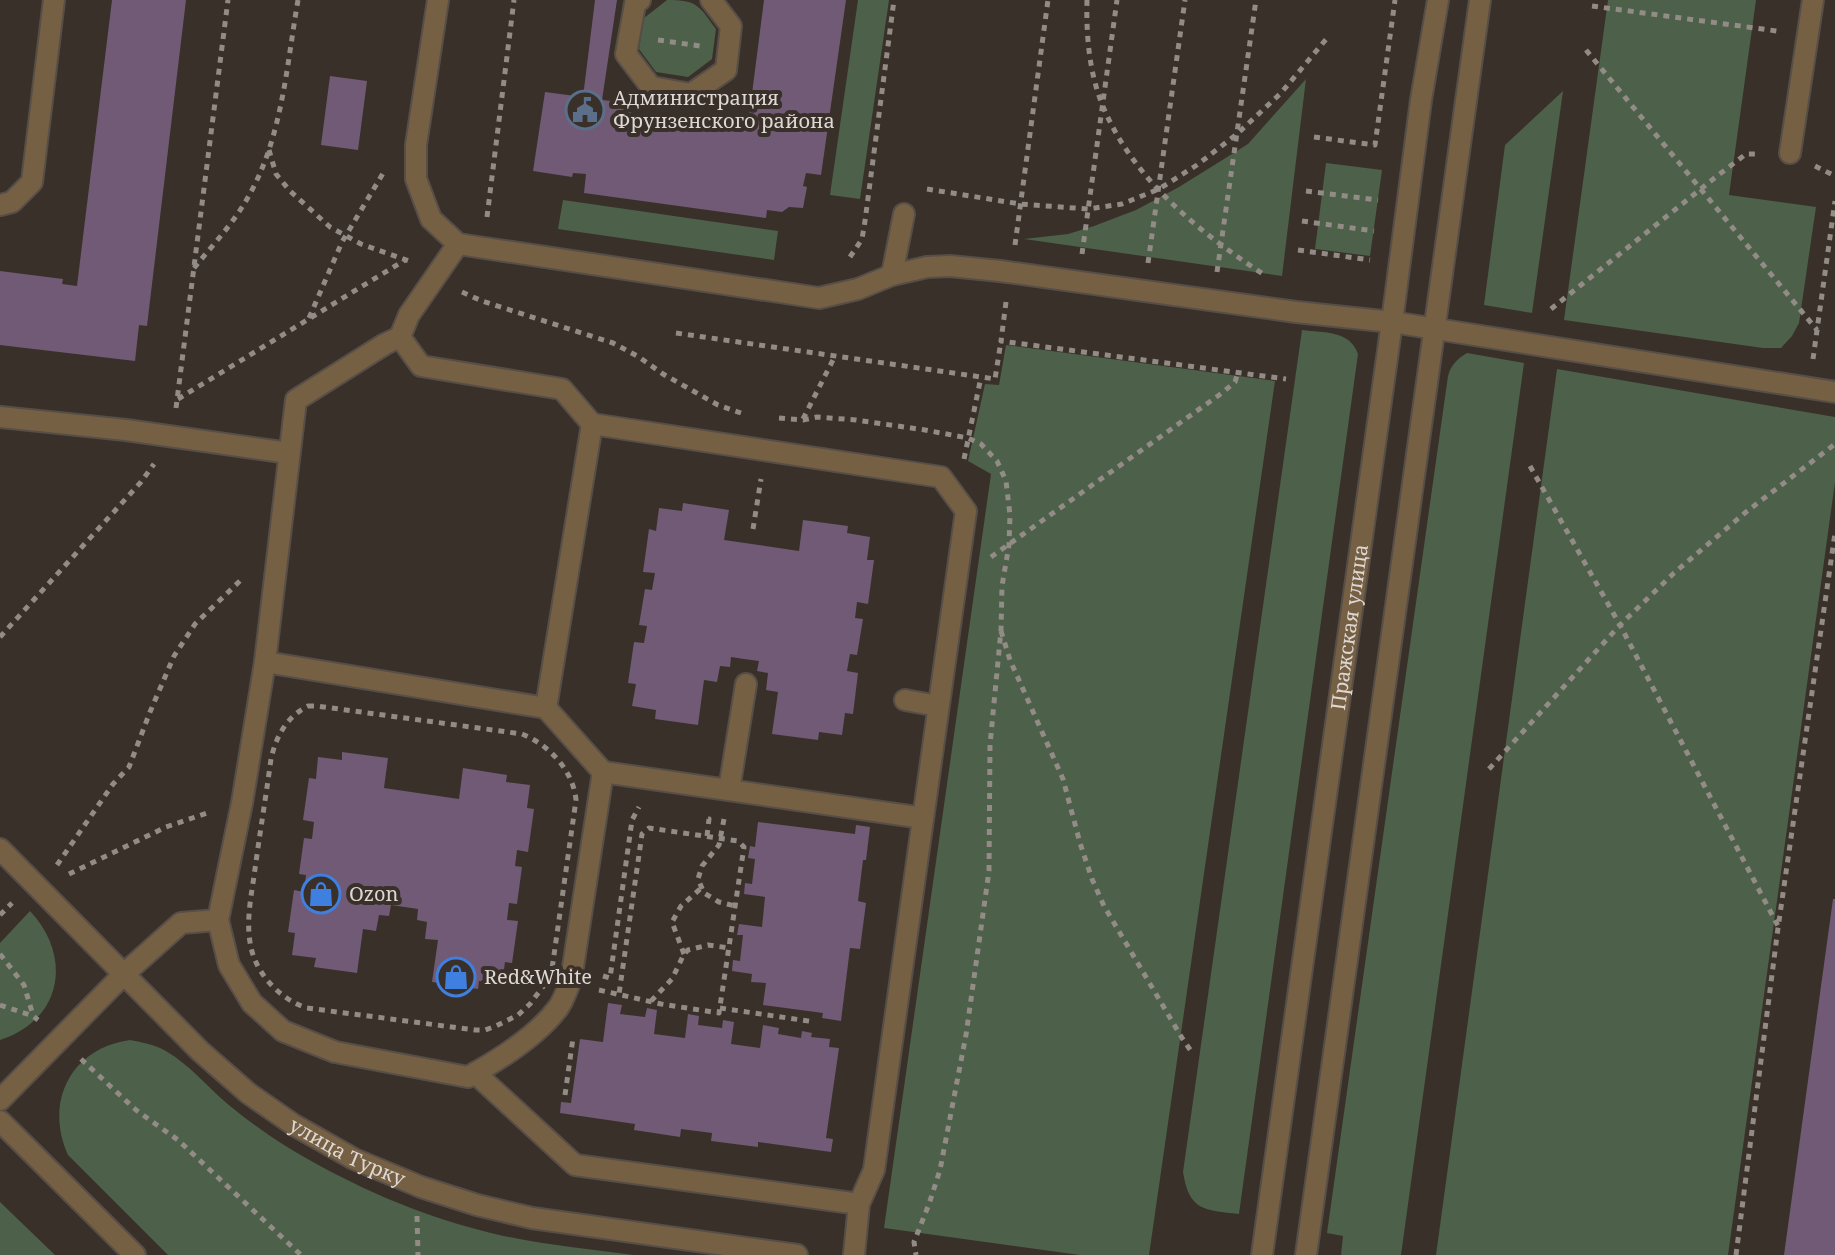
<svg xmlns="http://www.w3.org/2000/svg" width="1835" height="1255" font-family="'Noto Serif',serif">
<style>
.green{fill:#4c604a}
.building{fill:#705a75}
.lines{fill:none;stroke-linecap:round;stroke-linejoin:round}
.service-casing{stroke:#574e48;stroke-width:24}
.minor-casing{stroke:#574e48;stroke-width:24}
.tertiary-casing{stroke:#574e48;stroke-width:24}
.path{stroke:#928b86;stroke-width:5;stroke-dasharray:6 6;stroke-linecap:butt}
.service{stroke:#766044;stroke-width:20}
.minor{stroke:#766044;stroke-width:20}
.tertiary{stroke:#766044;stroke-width:20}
.labels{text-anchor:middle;stroke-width:8;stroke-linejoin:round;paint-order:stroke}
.poi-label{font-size:20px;fill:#ded8d4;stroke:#393029;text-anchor:start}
.street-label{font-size:20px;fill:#ded8d4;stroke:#393029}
</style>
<rect width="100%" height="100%" fill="#393029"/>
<g class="green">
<path d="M667 0C698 0 699 6 716 29L712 59 688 77 656 72 639 49 644 18Z"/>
<path d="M858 0H889L860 199 830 195Z"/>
<path d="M1608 0H1756L1729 195 1816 207 1799 323 1792 336 1781 348H1763L1564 320Z"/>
<path d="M1306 79 1282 276 1024 239 1068 234 1094 226 1136 210 1179 187 1248 144Z"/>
<path d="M1563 91 1532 313 1484 305 1505 145Z"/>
<path d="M1326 163 1382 170 1370 256 1315 249Z"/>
<path d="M563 200 778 231 774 260 558 229Z"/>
<path d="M1302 330C1324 333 1350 330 1358 354L1239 1214C1204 1210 1189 1211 1183 1172Z"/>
<path d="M1006 345 1275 381 1149 1255H1080L884 1228 991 474 968 461 985 384 999 385Z"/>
<path d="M1467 353 1524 363 1401 1255H1341L1343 1236 1327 1233 1448 376C1451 365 1457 359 1467 353Z"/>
<path d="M1557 369 1835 417V482L1728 1255H1436Z"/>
<path d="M30 911C73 957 62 1020 0 1040V943Z"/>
<path d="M130 1040C140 1042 151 1044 160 1048 187 1061 207 1087 230 1106 247 1120 265 1133 284 1145 343 1181 406 1210 472 1228 524 1243 580 1248 634 1255H168L68 1155C44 1102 71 1048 130 1040Z"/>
<path d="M0 1202 55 1255H0Z"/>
</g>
<g class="building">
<path d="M112 0H186L147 326 139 325 135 361 0 345V271L63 279 62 284 77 286Z"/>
<path d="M595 0H617L602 100 621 102 636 118 733 131 749 117 764 0H846L821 175 806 173 803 186 807 187 803 208 789 207 782 212 767 210 766 218 584 193 586 174 573 173 572 177 533 171 545 92 583 97Z"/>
<path d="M330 76 367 81 358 150 321 145Z"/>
<path d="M683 503 729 510 724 540 799 551 803 520 848 526 847 533 870 537 867 560H874L868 604 857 602 855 618 863 619 857 655 850 654 847 671 858 673 853 714 845 713 842 735 819 732 818 740 772 734 778 692 766 690 768 673 757 671 759 661 744 659 731 657 730 667 720 666 717 682 704 680 698 725 655 719 656 710 632 706 636 684 628 683 634 642 644 643 647 626 639 625 645 589 652 590 655 573 643 572 649 529 656 531 659 508 682 511Z"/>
<path d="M342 752 388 758 384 788 459 799 463 768 507 775 506 782 530 785 527 808 534 809 528 852 517 850 515 866 522 867 517 904 509 903 507 920 518 921 512 963 505 962 502 984 479 981 478 989 432 982 438 940 425 939 427 922 417 920 418 909 391 905 389 916 379 915 376 931 363 929 357 973 314 967 316 958 292 955 295 933 288 932 294 890 304 892 306 875 299 874 304 838 312 839 314 822 303 820 309 778 316 779 318 757 342 760Z"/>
<path d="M758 822 855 834 856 825 870 827 866 860H863L858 901 866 903 860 949 850 948 841 1021 822 1018 823 1013 763 1005 766 983 751 982 752 974 732 971 733 960 740 961 743 935H737L739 924 762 927 765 897 744 894 745 883 752 884 755 859 748 858 750 846 755 847Z"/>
<path d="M1833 899H1835V1255H1784Z"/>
<path d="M608 1003 622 1005 620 1014 645 1017 647 1008 657 1010 654 1034 685 1038 688 1014 699 1016 698 1025 722 1028 723 1020 734 1022 731 1044 760 1048 763 1025 779 1028 778 1034 801 1038 802 1031 812 1033 811 1037 830 1039 829 1047 839 1048 826 1138 833 1139 831 1152 758 1142V1147L711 1141 712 1133 681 1129 680 1137 634 1130 635 1124 560 1113 561 1102 571 1103 580 1039 603 1042Z"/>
</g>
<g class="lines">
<g class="service-casing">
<g id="service">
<path d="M438 0 416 145V179L431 219 458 244 819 298 858 289 892 275 927 267 950 266 1000 271 1296 312 1392 322 1835 392"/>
<path d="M640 0 635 4 626 54 651 87 691 94 726 70 731 26 711 0"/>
<path d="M1790 153 1813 0"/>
<path d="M0 205 12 202 32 182 54 0"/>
<path d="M892 275 904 214"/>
<path d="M400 337 421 366 562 389 592 424 546 708 265 662 296 400 385 344 400 337 409 315 458 244"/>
<path d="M0 417 126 430 289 453"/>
<path d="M592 424 941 477 966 511 874 1170 859 1204 854 1255"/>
<path d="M905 700 938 706"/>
<path d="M603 772 923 818"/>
<path d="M729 790 746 684"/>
<path d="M218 920 229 965 252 1003 283 1031 335 1052 468 1077C497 1061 538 1035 558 1008 564 1000 567 989 571 980L603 772 546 708"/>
<path d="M124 974 181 923 218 920 242 803 265 662"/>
<path d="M475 1073 575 1165 859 1204"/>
</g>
</g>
<g class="minor-casing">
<g id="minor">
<path id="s1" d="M0 849 200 1051 248 1093 294 1125 354 1159 421 1187 477 1205 532 1218 797 1255"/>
<path d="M0 1100 124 974"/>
<path d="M0 1121 135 1255"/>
</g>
</g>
<g class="tertiary-casing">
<g id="tertiary">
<path id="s2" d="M1262 1255 1392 322 1421 100 1438 0"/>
<path d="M1306 1255 1480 0"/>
</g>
</g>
<g class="path">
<path d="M1087 0C1086 34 1089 71 1102 104 1132 179 1200 233 1266 276"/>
<path d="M1592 6 1777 31"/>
<path d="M658 40 700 46"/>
<path d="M1586 50 1817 330"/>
<path d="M1314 137 1375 145 1395 0"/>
<path d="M269 150 276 174 290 191 330 227 361 244 409 261"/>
<path d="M1815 166 1835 176"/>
<path d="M927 189 1020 204 1088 209 1122 204 1159 189 1197 165 1237 134 1281 93 1328 37"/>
<path d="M1306 191 1378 200"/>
<path d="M487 217 514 0"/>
<path d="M1302 221 1374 231"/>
<path d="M1015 245 1048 0"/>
<path d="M1298 250 1370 260"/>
<path d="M1082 254 1117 0"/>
<path d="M850 257 862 239 865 221 894 0"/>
<path d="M1148 263 1185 0"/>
<path d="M194 268C211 247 230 227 244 204 282 143 286 69 298 0"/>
<path d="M1217 272 1256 0"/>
<path d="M462 292 482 301 613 343 639 357 663 374 718 405 741 413"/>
<path d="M1006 302 1001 341 1286 379"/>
<path d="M1551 309 1717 176 1746 154H1760"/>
<path d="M309 318 342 242 385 170"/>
<path d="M676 333 995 379 1001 341"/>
<path d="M1813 359 1835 201"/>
<path d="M178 399 405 260"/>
<path d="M176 408 228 0"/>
<path d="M779 418 803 420 817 417 856 420 925 430 968 438 981 444 997 461 1006 481 1010 515 1009 545 1002 586 1001 630 990 745 989 871 966 1035 940 1170 929 1204 914 1242 916 1255"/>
<path d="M803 419 835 356"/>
<path d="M964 459 981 377"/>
<path d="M1530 466 1620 625 1778 926"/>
<path d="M753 529 761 479"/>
<path d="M991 557 1222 393 1235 382 1238 372"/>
<path d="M1001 631 1010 660 1063 779 1080 843 1092 879 1104 906 1182 1038 1191 1051"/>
<path d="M0 637 141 482 154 464"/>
<path d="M308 706H317L522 734C549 745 573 770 576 800L551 976 530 1004 518 1015 496 1026 485 1030H475L307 1008C279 999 254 972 250 942 246 918 252 892 255 869 260 832 266 796 271 759 276 737 286 717 308 706Z"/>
<path d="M1489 769 1620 625 1674 573 1746 512 1835 444"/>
<path d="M724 819 719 845 702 866 698 879 704 893 719 902 735 906"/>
<path d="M707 836 709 819H708"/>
<path d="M57 865 113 784 129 767 150 712 174 656 195 624 243 578"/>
<path d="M69 874 166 827 210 812"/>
<path d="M0 915 12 903"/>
<path d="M0 954 24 985 33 1015"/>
<path d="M684 954 672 922 681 906 700 889"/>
<path d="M603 976 610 978 632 820 639 807"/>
<path d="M599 990 661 1004 719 1013 744 847 738 841 649 828 642 834 619 994"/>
<path d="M651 1001 672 979 684 954 688 950 708 945 729 948"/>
<path d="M0 1005 33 1016 38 1020"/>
<path d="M720 1008 815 1022"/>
<path d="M81 1059 136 1110 178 1140 301 1255"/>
<path d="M565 1095 573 1038"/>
<path d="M417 1216 418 1255"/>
<path d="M1736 1255 1778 928 1835 533"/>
</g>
<use href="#service" class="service"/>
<use href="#minor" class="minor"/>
<use href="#tertiary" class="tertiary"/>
</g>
<defs>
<g id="civic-ring" transform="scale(2)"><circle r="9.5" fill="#393029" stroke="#5c6f8a" stroke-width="1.5"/><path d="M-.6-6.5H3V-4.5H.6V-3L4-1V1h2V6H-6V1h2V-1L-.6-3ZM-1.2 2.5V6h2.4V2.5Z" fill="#5c6f8a"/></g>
<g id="shop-ring" transform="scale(2)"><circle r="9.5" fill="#393029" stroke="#3f7fe0" stroke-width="1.5"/><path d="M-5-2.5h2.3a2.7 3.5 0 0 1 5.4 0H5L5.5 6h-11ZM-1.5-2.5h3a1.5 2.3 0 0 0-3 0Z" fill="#3f7fe0"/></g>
</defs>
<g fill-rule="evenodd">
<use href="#civic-ring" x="585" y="110"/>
<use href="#shop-ring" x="321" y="894"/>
<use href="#shop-ring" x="456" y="977"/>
</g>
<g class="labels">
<g class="poi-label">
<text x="613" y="105">Администрация<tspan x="613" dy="23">Фрунзенского района</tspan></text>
<text x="349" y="901">Ozon</text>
<text x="484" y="984">Red&amp;White</text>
</g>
<g class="street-label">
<text dy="7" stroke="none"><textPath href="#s2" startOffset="634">Пражская улица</textPath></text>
<text dy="7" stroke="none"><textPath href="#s1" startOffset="464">улица Турку</textPath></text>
</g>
</g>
</svg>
